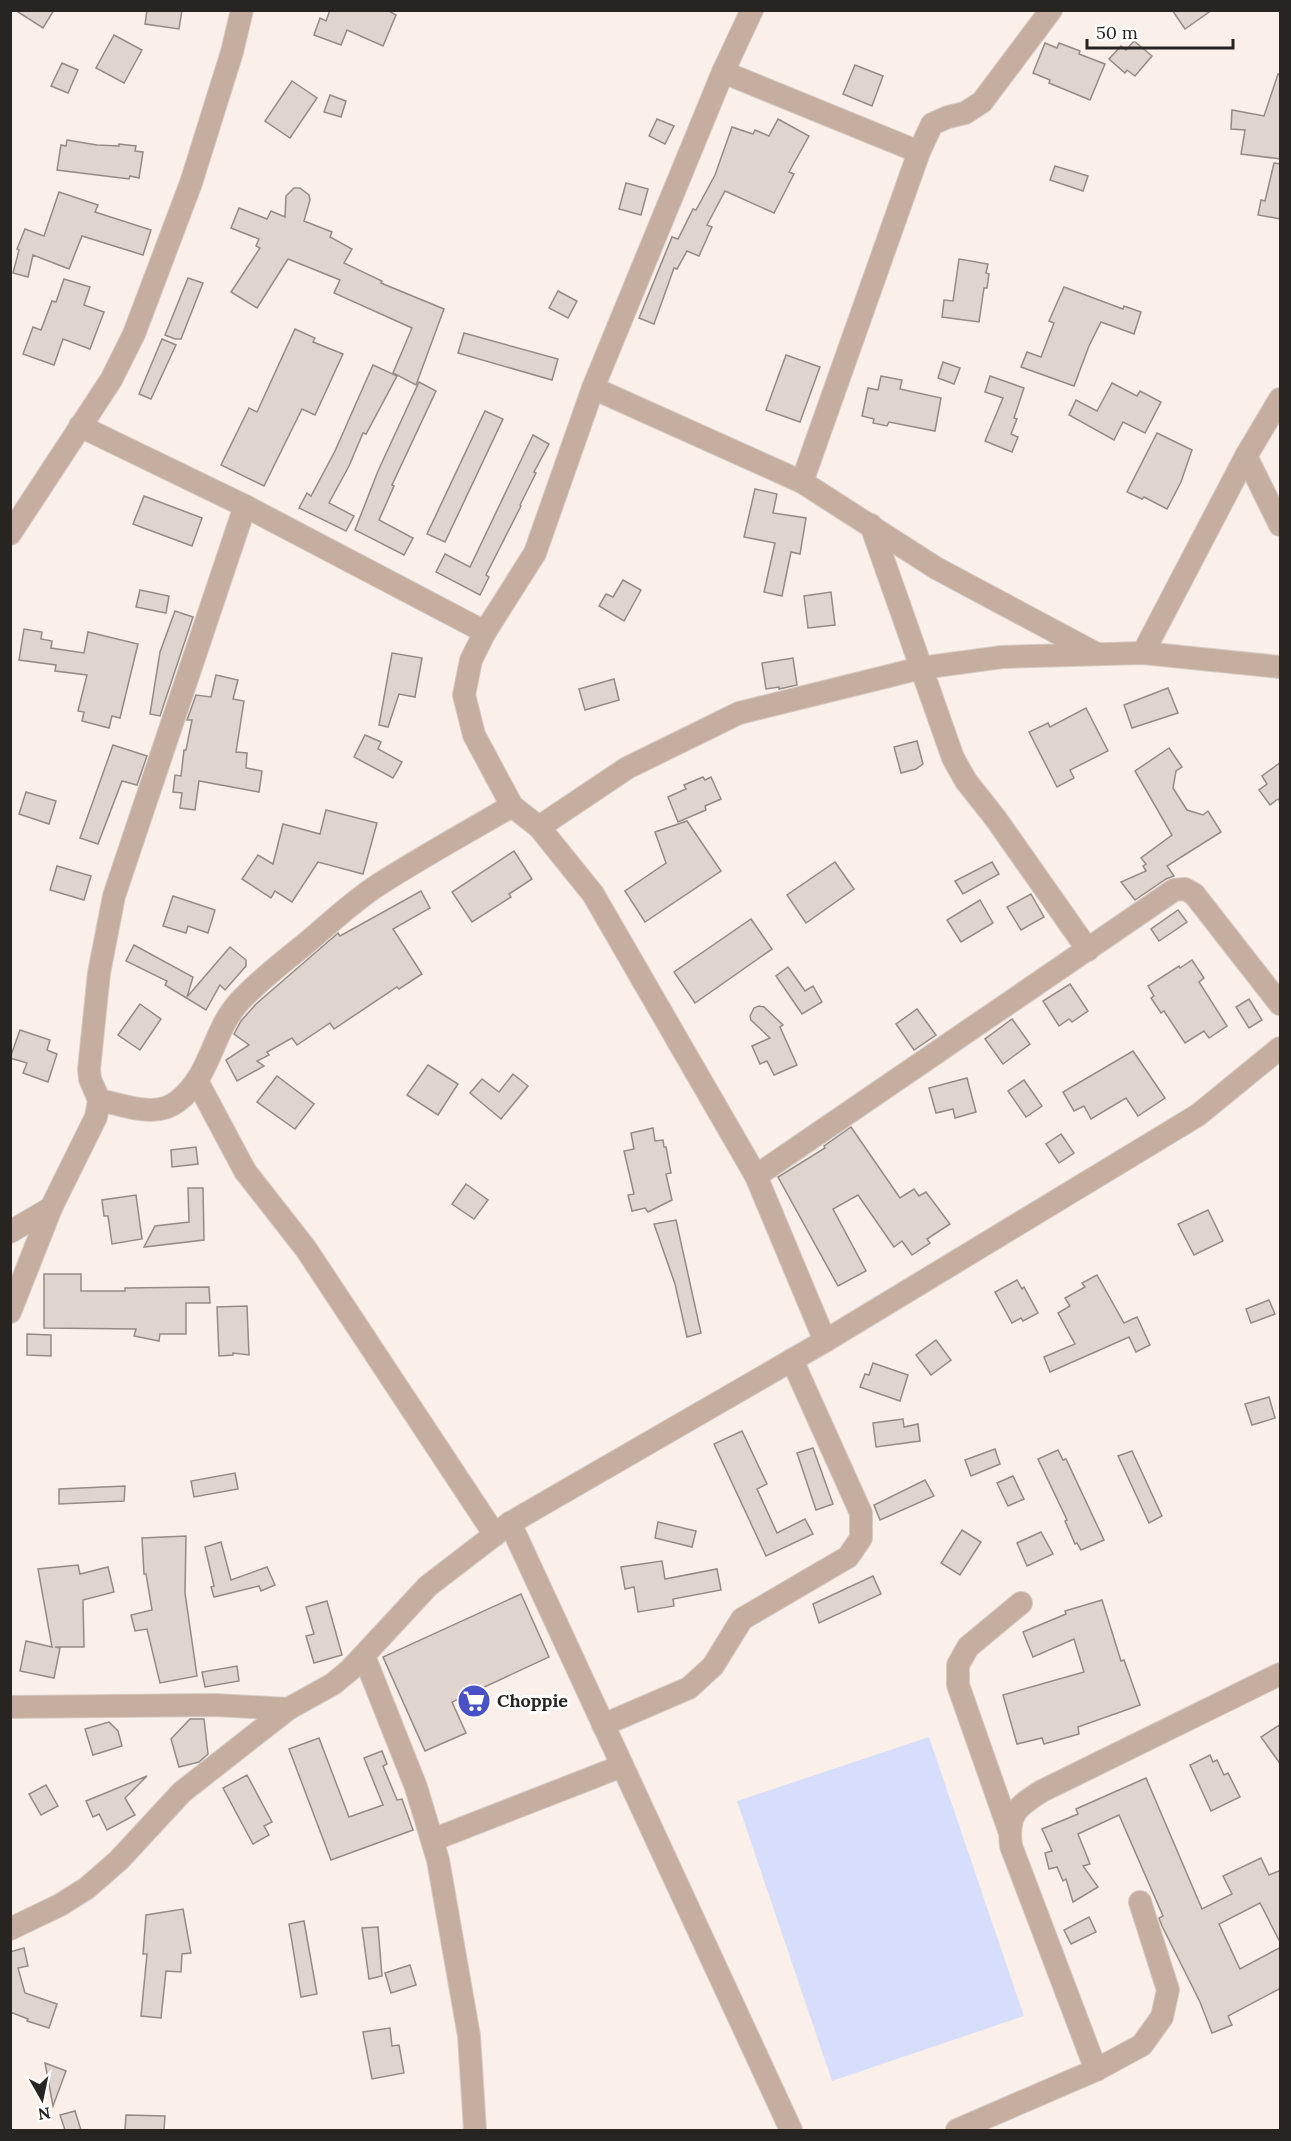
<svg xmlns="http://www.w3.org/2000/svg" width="1291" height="2141" font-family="Lora,serif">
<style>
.green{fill:#d7defb}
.building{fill:#dfd4ce;stroke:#958b85;stroke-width:1.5}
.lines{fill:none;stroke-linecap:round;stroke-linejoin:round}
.minor-casing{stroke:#d5cbc5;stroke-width:24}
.minor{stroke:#c5ae9f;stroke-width:22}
.labels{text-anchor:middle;stroke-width:6;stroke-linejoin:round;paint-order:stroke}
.poi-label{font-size:18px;font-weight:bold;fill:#282421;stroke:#fff;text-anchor:start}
</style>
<rect width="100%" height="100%" fill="#fbf0e9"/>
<path class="green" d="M929 1737 1024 2016 832 2081 737 1801Z"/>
<g class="building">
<path d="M15 10H54L43 28Z"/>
<path d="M147 10H182L179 29 145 24Z"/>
<path d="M330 10H387L396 15 383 46 347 30 341 45 314 35 320 18 326 21Z"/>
<path d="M1172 10H1212L1185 29Z"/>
<path d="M114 35 142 50 124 83 96 68Z"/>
<path d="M1134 41 1152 56 1135 76 1127 70 1125 73 1109 59 1121 46 1126 50Z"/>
<path d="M1045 43 1057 48 1059 43 1080 51 1079 54 1105 64 1090 100 1049 83 1050 80 1033 73Z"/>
<path d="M62 63 78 70 68 93 51 86Z"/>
<path d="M855 65 883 76 872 106 843 94Z"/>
<path d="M1278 74 1281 75V159L1241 154 1245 130 1231 129 1232 110 1264 116Z"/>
<path d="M292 81 317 98 290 138 265 121Z"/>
<path d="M330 95 346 101 341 117 324 112Z"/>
<path d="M657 119 674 126 665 144 649 136Z"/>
<path d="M778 119 809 136 789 172 794 174 774 213 725 191 707 225 712 227 699 256 687 251 677 269 674 268 654 324 639 318 672 237 678 239 693 209 696 210 715 175 732 127 753 134 755 130 769 136Z"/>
<path d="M67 140 97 145 119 146V144L136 146 135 151 143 152 139 178 130 176 129 179 57 170 61 145 66 146Z"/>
<path d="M1274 163 1281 164V219L1258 215 1261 200 1265 201Z"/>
<path d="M1055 166 1088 176 1083 191 1050 180Z"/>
<path d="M626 183 648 189 641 215 619 209Z"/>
<path d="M294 188H300L309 195 310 200 304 221 332 232 330 237 352 249 344 263 382 281 381 283 444 309 416 385 393 373 412 328 334 293 340 280 288 259 257 308 231 292 260 248 256 246 259 239 231 228 239 208 267 219 271 211 285 217 286 196Z"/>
<path d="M59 192 98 205 95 212 151 230 143 255 82 236 69 269 33 255 28 277 13 273 19 250 17 249 25 229 44 236Z"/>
<path d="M959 259 988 264 986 273 989 274 987 288H984L979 322 942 317 944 300 953 301Z"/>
<path d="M188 278 203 283 181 339H175L165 335Z"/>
<path d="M64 279 90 287 84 305 104 312 90 349 63 339 54 365 23 354 33 327 41 330 52 301 56 302Z"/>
<path d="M1064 287 1123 309 1124 306 1141 312 1134 334 1101 322 1089 346 1074 386 1021 367 1027 352 1041 357 1054 323 1049 321Z"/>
<path d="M558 291 577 301 568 318 549 308Z"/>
<path d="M295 329 315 338 313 342 343 354 315 415 302 409 264 486 221 465 249 408 257 412Z"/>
<path d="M464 333 558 359 552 380 458 353Z"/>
<path d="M162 339 176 345 151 399 139 394Z"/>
<path d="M786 355 820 367 800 422 766 410Z"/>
<path d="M943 362 960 368 954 384 938 378Z"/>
<path d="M373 365 397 376 366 434 363 433 349 466 329 503 354 516 346 531 299 508 307 493 311 496 335 451Z"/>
<path d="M881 376 902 380 900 389 941 398 935 431 889 422 887 426 873 423 874 419 862 416 868 388 878 390Z"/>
<path d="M990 376 1024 388 1014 418 1017 419 1011 434 1018 437 1012 452 985 441 1003 398 985 392Z"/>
<path d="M419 382 436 391 392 485 394 486 379 520 413 538 404 555 355 530 378 471Z"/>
<path d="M1112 383 1137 396 1140 391 1161 402 1145 433 1123 422 1114 440 1069 415 1076 400 1097 411Z"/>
<path d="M485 411 503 419 445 542 427 534Z"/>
<path d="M1157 433 1192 450 1181 482 1167 509 1144 497 1142 499 1127 492Z"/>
<path d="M533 435 549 444 534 472 536 473 520 505 521 506 486 575 489 577 480 595 436 572 445 554 470 567Z"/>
<path d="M755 489 777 494 773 513 806 518 800 554 791 552 782 596 764 592 775 543 744 537Z"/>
<path d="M144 496 202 518 192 546 133 524Z"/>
<path d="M623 580 641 590 624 621 599 606 606 594 613 597Z"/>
<path d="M140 590 169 596 166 613 136 607Z"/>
<path d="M831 592 835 625 808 628 804 596Z"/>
<path d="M175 611 193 617 160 716 150 714 160 652Z"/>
<path d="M24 629 42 632 41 639 52 641 51 648 84 653 88 632 138 644 120 718 112 716 109 728 82 721 84 712 78 711 87 675 55 671 56 665 19 660Z"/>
<path d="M392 653 422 658 415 697 399 694 388 727 379 725Z"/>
<path d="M793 658 797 685 779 689V687L766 689 762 663Z"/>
<path d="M216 675 238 680 233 699 244 701 236 752 247 753 246 768 262 771 259 792 199 781 195 810 180 808 182 793 173 792 175 775 181 776 184 750H186L192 720H187L196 695 211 697Z"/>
<path d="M614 679 619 700 585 710 579 689Z"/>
<path d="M1168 688 1178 713 1132 728 1124 705Z"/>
<path d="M1086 708 1108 751 1070 770 1074 778 1057 787 1029 732 1048 723 1050 727Z"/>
<path d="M365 735 381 742 378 749 402 762 393 778 354 757Z"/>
<path d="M917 741 923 764 916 769 901 773 894 747Z"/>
<path d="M113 745 147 756 137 785 122 781 98 844 80 838Z"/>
<path d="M1169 748 1182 767 1176 771 1173 788 1187 810 1203 815 1208 811 1221 832 1167 866 1174 876 1166 879 1135 900 1121 882 1146 871 1143 866 1146 864 1141 858 1172 835 1135 771Z"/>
<path d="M1281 762V802L1278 799 1270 805 1259 790 1267 784 1262 776Z"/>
<path d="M703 777 705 780 711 777 721 799 705 806 706 810 678 822 668 797 686 789 684 785Z"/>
<path d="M26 792 56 801 49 824 19 814Z"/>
<path d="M326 810 377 823 363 874 318 862 292 902 275 891 271 898 242 879 258 855 273 864 283 824 320 834Z"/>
<path d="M687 821 721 871 645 922 625 891 666 863 655 832Z"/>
<path d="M514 851 532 879 509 894 511 897 472 922 452 892Z"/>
<path d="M835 862 854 889 806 923 787 895Z"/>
<path d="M992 862 999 874 963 894 955 881Z"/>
<path d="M57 866 91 876 84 900 50 890Z"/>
<path d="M421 891 430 908 393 929 422 974 399 989 397 987 334 1029 330 1023 297 1045 292 1038 267 1052 269 1055 257 1061 264 1066 237 1081 226 1060 249 1045 234 1034 241 1021 256 1004 338 933 340 936Z"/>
<path d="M1031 894 1044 917 1021 930 1007 907Z"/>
<path d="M173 896 215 910 208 933 188 926 186 933 163 926Z"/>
<path d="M980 900 993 923 961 942 947 920Z"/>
<path d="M1178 910 1187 922 1159 941 1151 929Z"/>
<path d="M751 919 772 949 695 1003 674 972Z"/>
<path d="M134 945 193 977 187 997 230 947 246 960V966L225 990 220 985 206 1010 165 985 167 981 126 961Z"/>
<path d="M1192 960 1204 978 1199 982 1227 1026 1209 1038 1204 1031 1185 1043 1164 1011 1161 1013 1151 998 1154 996 1148 986 1179 966 1180 968Z"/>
<path d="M788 967 805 991 813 986 822 1002 802 1014 776 976Z"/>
<path d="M1070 984 1088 1011 1072 1022 1069 1019 1059 1026 1043 1001Z"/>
<path d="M1249 999 1262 1020 1249 1028 1236 1007Z"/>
<path d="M140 1004 161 1019 140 1050 118 1035Z"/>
<path d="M759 1006 764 1007 783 1025 780 1027 797 1065 774 1075 767 1061 760 1064 752 1046 770 1038 751 1020 750 1016 754 1008Z"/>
<path d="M917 1009 936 1035 914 1050 896 1024Z"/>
<path d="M1012 1019 1030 1044 1003 1064 985 1039Z"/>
<path d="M20 1030 50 1040 47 1050 57 1054 48 1082 23 1073 27 1063 10 1058Z"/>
<path d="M1133 1051 1165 1098 1138 1116 1126 1098 1091 1119 1084 1106 1074 1111 1063 1092Z"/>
<path d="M428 1065 458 1084 438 1115 407 1095Z"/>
<path d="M513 1074 528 1086 501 1119 470 1093 482 1079 499 1092Z"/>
<path d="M277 1076 314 1104 295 1129 257 1102Z"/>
<path d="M967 1078 976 1112 955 1118 953 1109 936 1113 929 1088Z"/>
<path d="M1024 1080 1042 1106 1026 1117 1008 1091Z"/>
<path d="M851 1127 900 1198 914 1189 919 1196 926 1192 950 1224 927 1239 930 1243 912 1255 902 1241 894 1247 858 1195 833 1209 866 1271 838 1286 778 1177 825 1148 824 1146Z"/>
<path d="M653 1128 655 1141 663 1140 664 1147H666L671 1173 666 1174 672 1200 648 1212 645 1208 632 1211 628 1195 634 1194 624 1151 634 1149 631 1133Z"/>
<path d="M1061 1134 1074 1153 1059 1163 1046 1144Z"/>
<path d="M196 1147 198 1164 172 1167 171 1150Z"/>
<path d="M466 1184 488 1200 474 1219 452 1204Z"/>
<path d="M188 1188H203L204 1240 144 1247 155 1226 189 1222Z"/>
<path d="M136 1195 142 1239 112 1244 108 1216H104L102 1200Z"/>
<path d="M1208 1210 1223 1241 1194 1255 1178 1224Z"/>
<path d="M676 1220 701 1333 687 1337 675 1284 654 1224Z"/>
<path d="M44 1274H81V1291H125V1288L209 1287 210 1303H186V1334H160L159 1341 134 1336 136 1329 44 1328Z"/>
<path d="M1097 1275 1124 1323 1137 1317 1150 1345 1136 1352 1129 1337 1050 1372 1044 1357 1075 1344 1058 1313 1070 1306 1065 1298 1085 1287 1082 1283Z"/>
<path d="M1017 1280 1022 1289 1024 1287 1038 1313 1023 1321 1021 1318 1012 1323 995 1292Z"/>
<path d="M1269 1300 1275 1314 1251 1323 1246 1309Z"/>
<path d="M247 1306 249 1355 233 1353V1355L219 1356 217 1307Z"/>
<path d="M27 1334 51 1335V1356L27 1355Z"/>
<path d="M936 1340 951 1360 931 1375 916 1355Z"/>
<path d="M873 1363 908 1375 900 1401 860 1387 865 1374 869 1375Z"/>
<path d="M1269 1397 1275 1418 1252 1425 1245 1404Z"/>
<path d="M903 1419 904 1427 918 1424 920 1441 876 1447 873 1423Z"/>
<path d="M742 1431 767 1484 757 1489 777 1533 805 1519 813 1534 766 1556 714 1444Z"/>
<path d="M813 1448 833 1504 816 1510 797 1453Z"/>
<path d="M995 1449 1000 1464 971 1476 965 1460Z"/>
<path d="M1058 1450 1063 1460 1066 1459 1104 1540 1081 1550 1077 1543 1075 1544 1065 1521 1067 1520 1038 1459Z"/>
<path d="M1132 1451 1162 1516 1149 1523 1118 1456Z"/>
<path d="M235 1473 238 1489 194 1497 191 1481Z"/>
<path d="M1013 1476 1024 1499 1008 1506 997 1483Z"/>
<path d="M925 1480 934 1496 880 1520 874 1505Z"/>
<path d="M125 1486 124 1501 59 1504V1489Z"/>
<path d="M658 1522 696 1531 692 1547 655 1538Z"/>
<path d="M962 1530 981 1542 960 1575 941 1563Z"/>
<path d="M1041 1532 1053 1554 1027 1566 1017 1543Z"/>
<path d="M186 1536 185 1593 197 1676 160 1683 147 1629 135 1631 131 1615 152 1610 146 1574H144L142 1538Z"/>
<path d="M221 1542 231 1580 267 1567 275 1585 261 1591 259 1586 214 1597 211 1587 214 1586 205 1547Z"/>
<path d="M662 1561 665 1579 717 1569 721 1590 673 1599 674 1606 638 1612 634 1587 625 1589 621 1567Z"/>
<path d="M78 1565 80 1574 108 1567 114 1592 83 1600 84 1647H55L60 1648 54 1678 20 1671 26 1641 52 1647 38 1569Z"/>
<path d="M873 1576 881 1594 819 1623 813 1604Z"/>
<path d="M521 1594 549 1657 452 1702 466 1733 425 1751 383 1657Z"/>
<path d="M1102 1600 1121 1661 1124 1660 1140 1705 1078 1727 1079 1734 1044 1744 1042 1738 1017 1744 1003 1695 1084 1672 1074 1639 1033 1657 1023 1632 1066 1614 1065 1611Z"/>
<path d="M327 1601 342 1655 314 1663 306 1636 314 1634 306 1607Z"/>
<path d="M237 1666 239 1681 205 1687 202 1672Z"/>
<path d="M190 1719H204L208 1754 199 1762 179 1767 171 1739Z"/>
<path d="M109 1722 118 1731 122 1746 93 1755 85 1729Z"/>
<path d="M1281 1724V1765L1261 1737Z"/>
<path d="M319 1738 349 1817 383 1805 364 1758 382 1751 387 1764 383 1766 397 1800 402 1799 413 1830 331 1860 289 1749Z"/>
<path d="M1210 1755 1213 1762 1217 1760 1224 1775 1228 1773 1240 1797 1211 1811 1190 1765Z"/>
<path d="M247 1775 272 1822 264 1826 269 1835 253 1844 223 1788Z"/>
<path d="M147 1776 125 1798 135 1815 107 1830 99 1814 93 1817 86 1801Z"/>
<path d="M1146 1778 1202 1909 1232 1894 1223 1876 1261 1858 1269 1875 1281 1870V1944L1260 1903 1219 1924 1240 1969 1281 1947V1988L1228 2016 1232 2025 1212 2033 1200 2002 1162 1926 1159 1918 1163 1916 1119 1815 1078 1834 1090 1864 1083 1866 1098 1887 1073 1902 1066 1879 1063 1881 1057 1867 1049 1869 1045 1853 1052 1851 1042 1829 1078 1814 1076 1809Z"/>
<path d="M46 1785 58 1806 41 1815 29 1794Z"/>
<path d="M183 1909 191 1953 182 1954 181 1972 166 1971 161 2018 141 2016 147 1954H143L146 1915Z"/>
<path d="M1089 1917 1096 1932 1071 1944 1064 1930Z"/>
<path d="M304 1921 317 1994 301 1997 289 1924Z"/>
<path d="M378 1927 382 1976 369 1979 362 1928Z"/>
<path d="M24 1948 28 1966 18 1968 25 1993 57 2004 49 2028 27 2021 28 2019 10 2012V1952Z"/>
<path d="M410 1965 416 1985 391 1993 385 1973Z"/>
<path d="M390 2028 392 2046 399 2045 404 2073 372 2079 363 2032Z"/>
<path d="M45 2063 66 2071 53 2106Z"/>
<path d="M75 2111 81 2130H65L60 2115Z"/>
<path d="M126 2115 165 2116 164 2130H125Z"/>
</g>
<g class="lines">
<g class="minor-casing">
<g id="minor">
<path d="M752 10 723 72 593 388 535 553 485 632 471 660 464 695 474 735 512 806 539 827 593 894 756 1176 825 1341"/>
<path d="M723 72 919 152"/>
<path d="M593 388 802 482 936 568 1095 653"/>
<path d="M80 426 245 506 485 632"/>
<path d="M1246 456 1280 525"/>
<path d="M802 482 919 152 932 124 948 117 965 113 982 102 1051 10"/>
<path d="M871 525 953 758 966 781 996 819 1088 950"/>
<path d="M10 534 111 380 134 334 191 183 232 52 242 10"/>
<path d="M1143 653 1246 456 1280 399"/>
<path d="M539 827 627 768 739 713 921 668 1002 657 1143 653 1280 667"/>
<path d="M197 1081 245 1171 306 1249 495 1535"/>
<path d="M99 1100C124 1105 156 1119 178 1101 212 1074 212 1032 239 1002 258 981 282 963 304 945 328 925 352 902 378 885 422 857 467 832 512 806"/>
<path d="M756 1176 1174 890 1185 889 1194 894 1280 1004"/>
<path d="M10 1232 51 1208"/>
<path d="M10 1312 51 1208 96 1117 99 1100 90 1079 89 1069 99 973 114 896 245 506"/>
<path d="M510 1523 791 2130"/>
<path d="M364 1656 416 1787 438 1860 469 2036 475 2130"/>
<path d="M10 1707 215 1705 288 1709"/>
<path d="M603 1725 689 1688 713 1666 742 1619 848 1557 861 1538V1513L792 1360"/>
<path d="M1009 1830 958 1685V1665L968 1647 1021 1603"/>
<path d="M440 1837 622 1766"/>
<path d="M10 1929 60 1905 87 1888 119 1860 182 1792 288 1709 333 1684 350 1670 428 1586 510 1523 825 1341 1198 1115 1280 1048"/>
<path d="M1096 2070 1142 2045 1162 2017 1168 1990 1140 1902"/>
<path d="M957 2130 1096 2070 1011 1846C1007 1815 1016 1807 1042 1791L1280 1674"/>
</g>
</g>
<use href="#minor" class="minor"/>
</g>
<defs>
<g id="supermarket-disc" transform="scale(1.725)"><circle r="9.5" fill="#4851c6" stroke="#fff"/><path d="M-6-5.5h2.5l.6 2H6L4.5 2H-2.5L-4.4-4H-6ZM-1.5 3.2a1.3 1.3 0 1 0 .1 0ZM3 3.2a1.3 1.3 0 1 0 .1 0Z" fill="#fff"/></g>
</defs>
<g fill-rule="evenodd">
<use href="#supermarket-disc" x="474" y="1701"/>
</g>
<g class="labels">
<g class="poi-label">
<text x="497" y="1707">Choppie</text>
</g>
</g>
<rect width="1291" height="2141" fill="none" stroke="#282421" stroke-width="24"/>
<g transform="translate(42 2099) rotate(171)" stroke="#ffffff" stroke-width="4.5" paint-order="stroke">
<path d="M0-4.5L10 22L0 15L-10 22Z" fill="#282421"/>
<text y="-9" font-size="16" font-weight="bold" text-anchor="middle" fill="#282421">N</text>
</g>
<path d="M1087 39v9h146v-9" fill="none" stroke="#282421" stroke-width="3"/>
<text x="1096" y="39" font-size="18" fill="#282421" stroke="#ffffff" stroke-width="4.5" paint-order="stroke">50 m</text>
</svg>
